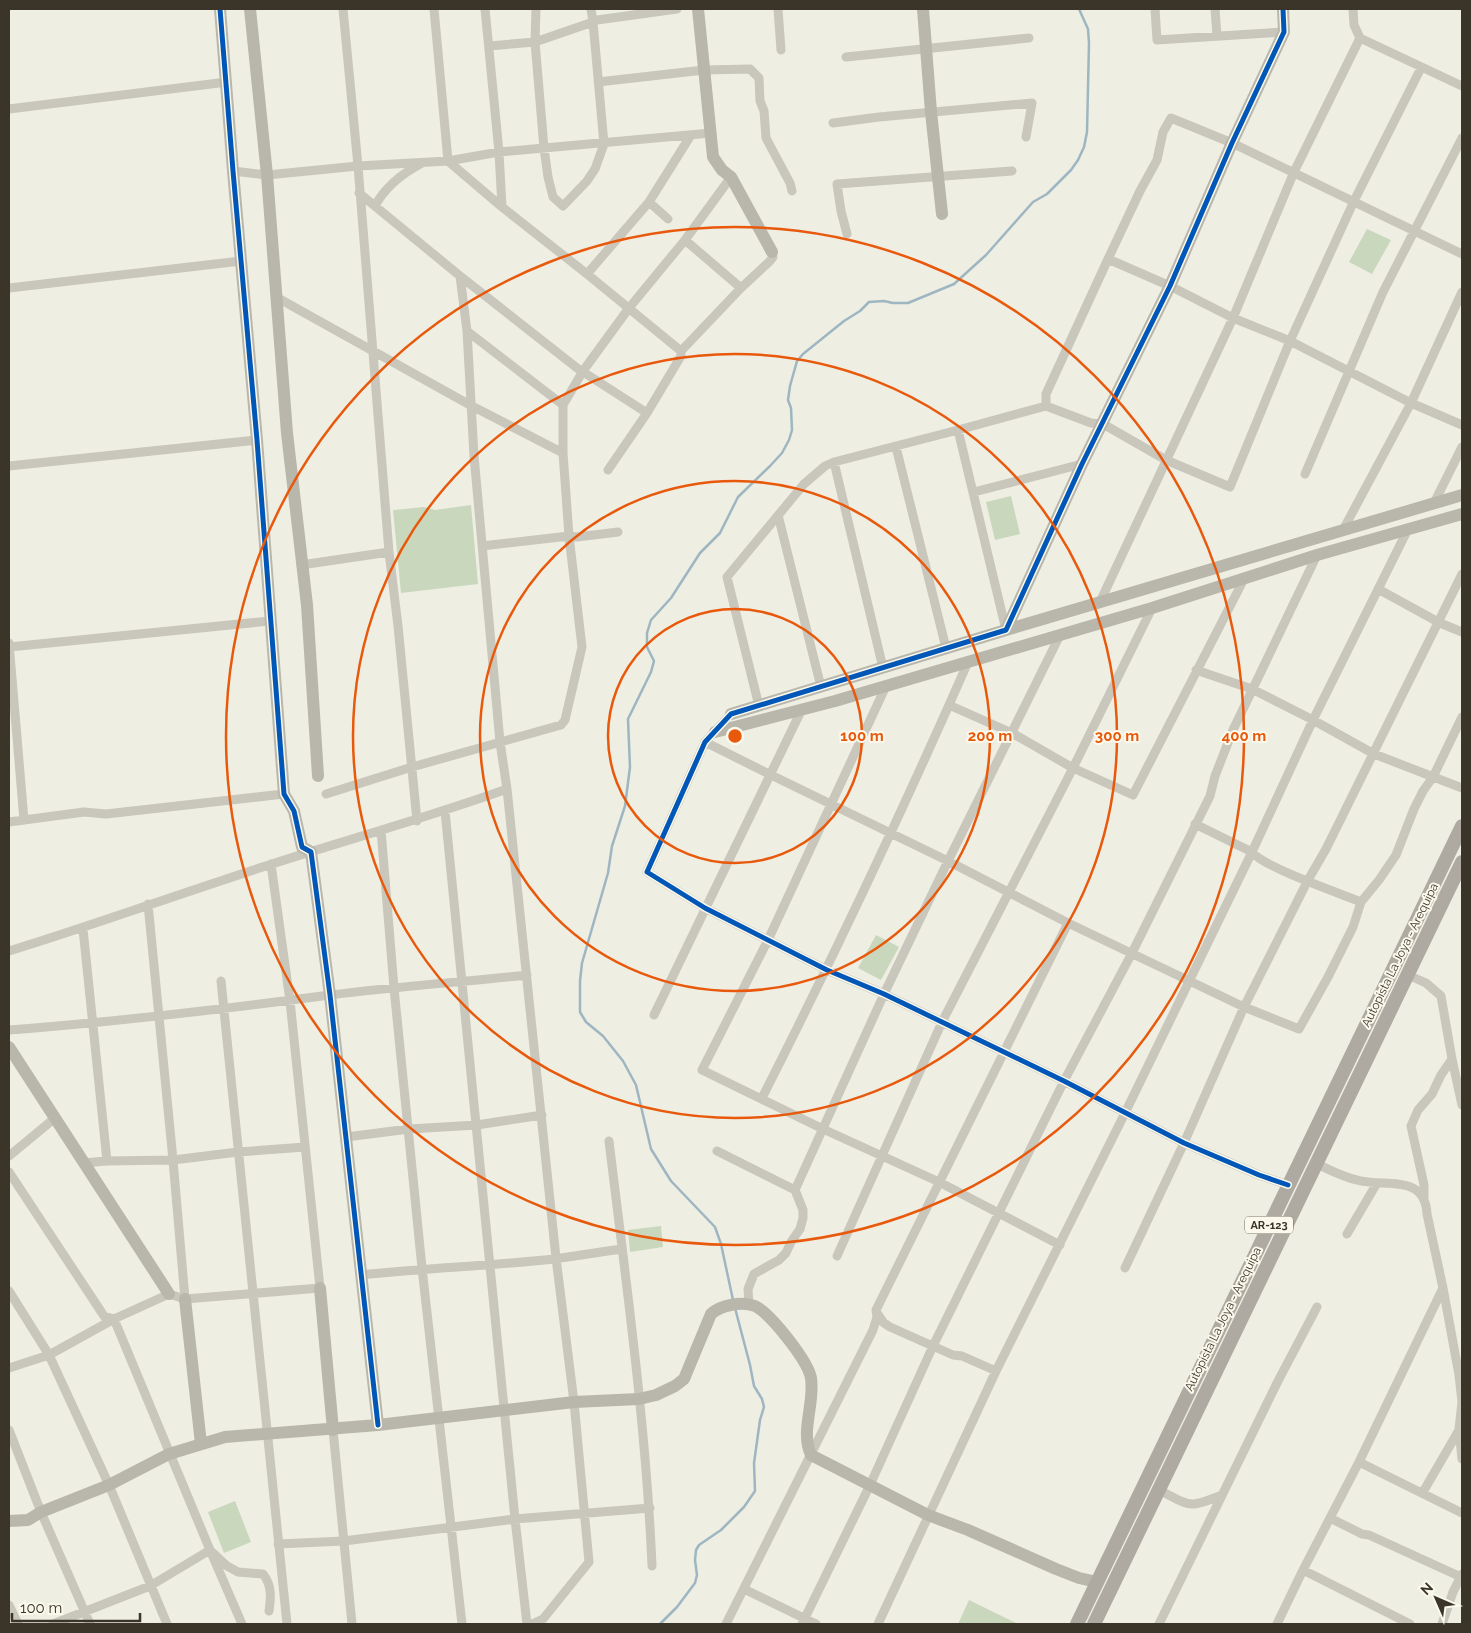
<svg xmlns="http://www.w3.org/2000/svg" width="1471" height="1633" font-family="Raleway,sans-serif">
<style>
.green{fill:#c9d7bc}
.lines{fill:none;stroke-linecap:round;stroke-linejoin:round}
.stream{stroke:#9eb6c1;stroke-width:2.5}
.street{stroke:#c9c6bc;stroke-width:9}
.secondary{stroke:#b9b6ac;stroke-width:12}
.primary{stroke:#aeaaa1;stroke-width:14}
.cycleway-casing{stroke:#fbf9eb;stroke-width:8}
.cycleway{stroke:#0057b8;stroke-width:5}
.ring{fill:none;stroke:#e8590c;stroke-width:2.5}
.labels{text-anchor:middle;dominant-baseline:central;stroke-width:4;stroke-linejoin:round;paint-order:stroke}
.shield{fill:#fbf9eb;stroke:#746f63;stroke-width:1}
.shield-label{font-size:11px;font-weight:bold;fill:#3a3429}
.street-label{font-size:12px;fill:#3a3429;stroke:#fbf9eb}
.centre{fill:#e8590c;stroke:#fbf9eb;stroke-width:2.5}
.ring-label{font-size:15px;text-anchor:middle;font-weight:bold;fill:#e8590c;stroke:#fbf9eb;stroke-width:4;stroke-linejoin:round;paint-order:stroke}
</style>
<rect width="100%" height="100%" fill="#efeee3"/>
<path class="green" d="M1367,229L1391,240L1372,274L1349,262Z
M1011,496L1020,534L995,540L986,502Z
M471,505L478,584L401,593L393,510L424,507L435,510Z
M876,935L899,947L881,980L858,968Z
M661,1226L663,1247L630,1252L628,1230Z
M235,1501L251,1542L224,1553L208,1512Z
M969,1600L1018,1624H958Z"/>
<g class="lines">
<path class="stream" d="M733,1300L721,1244L715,1227L671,1181L651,1149L636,1085L623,1061L603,1036L586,1022L580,1012V981L582,963L608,873L612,846L625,806L630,767L628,719L651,672L654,661L647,647V633L651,620L671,598L700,553L720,533L738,497L770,466L782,453L789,440L792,430L791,408L788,400L790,386L797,361L803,354L844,321L860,311L869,302L884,301L893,303H908L954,284L986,255L1033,202L1047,194L1071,170L1078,160L1084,147L1087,132L1089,43L1088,29L1079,9
M660,1624L677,1607L695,1583L697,1575L695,1560L696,1550L699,1545L721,1530L744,1507L755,1491L754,1463L760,1420L764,1407L762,1399L754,1386L750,1365L735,1308"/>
<path class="street" d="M343,9L358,166L389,552L398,626L417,821
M434,9L448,161L502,207L587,274L681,351
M485,9L499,152L502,207
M591,9L593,22L604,144L595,169L587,181L563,206L553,197L548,177L544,148L535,42L593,22L597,20L677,9
M778,9L781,50
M1155,9L1157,40L1284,32
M1215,9L1217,36
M1353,9L1354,25L1360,38L1462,86
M489,46L535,42L536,9
M846,57L1029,38
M598,82L704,70L750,69L759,78L760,101L764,111L766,138L790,183L792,191
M9,109L227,82
M833,123L879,117L1032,103L1026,137
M233,171L267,175L358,166L448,161L499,152L711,133
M359,193L460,276L577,368L647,413
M649,202L668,219
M375,206C385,187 403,173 422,163
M847,234L841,211L837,184L1012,171
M685,240L741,288
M1108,259L1170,286L1233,318L1290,341L1411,403L1462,425
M587,274L649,202L691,135
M460,276L467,331L474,456L500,742L507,789L556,1258L574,1402L589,1562L543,1619L532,1624
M9,288L241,261
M276,297L470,405L563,453
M467,331L563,405
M1046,406V394L1108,259L1140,191L1157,160L1163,132L1171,118L1232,143L1462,254
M958,430L1006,630
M896,447L946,648
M834,462L883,668
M9,466L257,440
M608,470L647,413L681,356V351L741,288L770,261L773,257L772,252
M1305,474L1383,292L1462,138
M974,492L1082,464
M1434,503L1462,447
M778,515L821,687
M1343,530L1411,403L1462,292
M482,546L569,536L577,537L618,532
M301,565L389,552
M1378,589L1440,623L1462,632
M1100,602L1233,318L1294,172L1360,38
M9,643L24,820
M9,647L270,621
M1196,670L1252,689L1313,720L1374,754L1462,788
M886,686L768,940L702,1070L823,1129L939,1182L1060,1245
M949,705L1012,733L1073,768L1133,795L1244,579
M759,706L727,577L804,484L825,466L834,462L958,430L1046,406L1091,423L1103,424L1166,460L1230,487L1290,341L1354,201L1421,68
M731,714L705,742L647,872L705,908L827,970L884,994L1064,1081L1184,1143L1259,1175L1288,1185
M705,742L771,775L948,861L1068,923L1244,1007L1299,1029L1328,977L1353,927L1361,902L1379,880L1396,855L1414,809L1423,791L1433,777L1462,717
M326,794L412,767L561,725L565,720L582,647L569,536L563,453V405L583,371L629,308L685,240L731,177
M445,811L515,1519L527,1624
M9,822L84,812L106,814L284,794
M1195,824L1252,852C1263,867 1339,893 1361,902
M381,830L394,988L422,1268L462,1624
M148,904L173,1160L185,1299
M83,929L107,1161
M9,951C97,924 184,892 272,864C350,839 429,817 507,789
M1408,975L1426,983L1441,996L1452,1059L1441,1075L1432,1094L1418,1110L1411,1126L1424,1185V1197
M221,981L287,1624
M654,1015L802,709
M9,1030C116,1022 223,1009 330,995C395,987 461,982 527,975
M1452,1059L1462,1105
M762,1098C835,954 903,810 968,662
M346,1137L409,1129L477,1125L542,1115
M609,1141C626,1282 646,1424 652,1566
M717,1151L795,1190
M9,1156L55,1118
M83,1163L107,1161L173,1160L238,1152L305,1147
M9,1172L104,1316L114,1319L210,1550L242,1624
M1347,1234L1377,1183
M837,1256L942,1022L1073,768L1152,608
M1125,1268L1184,1143L1244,1007L1308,880L1326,849L1462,574
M361,1275C425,1268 490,1266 554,1259C577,1256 600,1252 622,1249
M1443,1288L1459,1375L1462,1402L1459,1429L1462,1459
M9,1291L49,1355L109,1485L167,1624
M749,1305L748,1289L754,1274L779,1260L786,1253L791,1242L800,1229L803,1218V1210L795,1190L884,994L948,861L1060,635
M877,1313L884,1323L890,1327L953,1355L962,1356L996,1371
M9,1368L49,1355L114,1319L169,1294L185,1299L320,1288L290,1001L271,864
M9,1430L41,1512L90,1624
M333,1430L352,1624
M1359,1462L1462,1513
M1159,1490C1191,1506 1188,1509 1222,1495
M1423,1492L1459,1430
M1330,1518L1362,1534L1369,1535L1461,1577
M278,1544L344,1541L515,1519L650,1508
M212,1552L227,1566L238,1572L263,1574C272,1585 271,1598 269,1611
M1303,1570L1410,1624
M744,1589L816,1624
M9,1605L18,1624
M53,1624L150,1586L210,1550
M726,1624L873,1330L877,1317L876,1310L1068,923
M802,1624L870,1485L933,1346L1064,1081L1132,953L1210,796L1215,776L1233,730L1317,555
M878,1624L996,1371L1125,1113L1252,852L1313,720L1408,529
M1159,1624L1278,1381L1317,1307
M1277,1624L1303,1570L1359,1462L1443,1288L1427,1214C1425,1173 1385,1188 1357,1180C1343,1177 1330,1170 1317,1164
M1442,1624L1453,1592L1462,1574"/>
<path class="secondary" d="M220,9L233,171L257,440L284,794L294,811L302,847L311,852L330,995L378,1425
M250,9L267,175L287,433L307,605L318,776
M698,9L713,157L722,170L731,177L772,252
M923,9L931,112L942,214
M1006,630L1462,495
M731,714L1006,630L1082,464L1170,286L1232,143L1284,32L1283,9
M715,732L835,701L1060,635L1152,608L1317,555L1462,514
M9,1047L169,1294
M320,1288L333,1430
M185,1299L201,1444
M9,1521L28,1520L41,1512L109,1485L169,1454L225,1437L378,1425L574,1402L639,1399L656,1395L675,1386L684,1379L711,1314C721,1305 742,1301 755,1306C771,1314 808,1361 811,1378C815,1404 800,1431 811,1455L928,1515L968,1530L1056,1569L1079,1578L1097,1582"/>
<path class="primary" d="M1077,1624L1462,826
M1094,1624L1462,862"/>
<defs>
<path id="cycleway" d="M220,9L233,171L257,440L284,794L294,811L302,847L311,852L330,995L378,1425
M1283,9L1284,32L1232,143L1170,286L1082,464L1006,630L731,714L705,742L647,872L705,908L827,970L884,994L1064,1081L1184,1143L1259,1175L1288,1185"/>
</defs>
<use href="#cycleway" class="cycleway-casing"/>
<use href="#cycleway" class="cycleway"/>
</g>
<g class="ring">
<circle cx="735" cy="736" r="127"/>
<circle cx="735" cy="736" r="255"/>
<circle cx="735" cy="736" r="382"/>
<circle cx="735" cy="736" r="509"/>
</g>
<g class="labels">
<rect class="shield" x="1245" y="1216.5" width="48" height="17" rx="4"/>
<g class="shield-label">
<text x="1269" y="1225">AR-123</text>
</g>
<g class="street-label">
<text transform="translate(1400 955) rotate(-64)">Autopista La Joya - Arequipa</text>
<text transform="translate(1223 1319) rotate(-64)">Autopista La Joya - Arequipa</text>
</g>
</g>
<circle cx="735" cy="736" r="8" class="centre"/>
<g class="ring-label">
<text x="862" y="741">100 m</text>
<text x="990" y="741">200 m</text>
<text x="1117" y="741">300 m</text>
<text x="1244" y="741">400 m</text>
</g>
<rect width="1471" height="1633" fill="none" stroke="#3a3429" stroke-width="20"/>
<g transform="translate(1436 1598) rotate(315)" stroke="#fbf9eb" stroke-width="4" paint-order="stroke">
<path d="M0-4L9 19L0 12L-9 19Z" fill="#3a3429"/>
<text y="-8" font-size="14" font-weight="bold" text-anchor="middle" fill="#3a3429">N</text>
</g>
<path d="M12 1613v8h128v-8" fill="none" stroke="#3a3429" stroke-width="2.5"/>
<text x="20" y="1613" font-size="15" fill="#3a3429" stroke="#fbf9eb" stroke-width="4" paint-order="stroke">100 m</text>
</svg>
